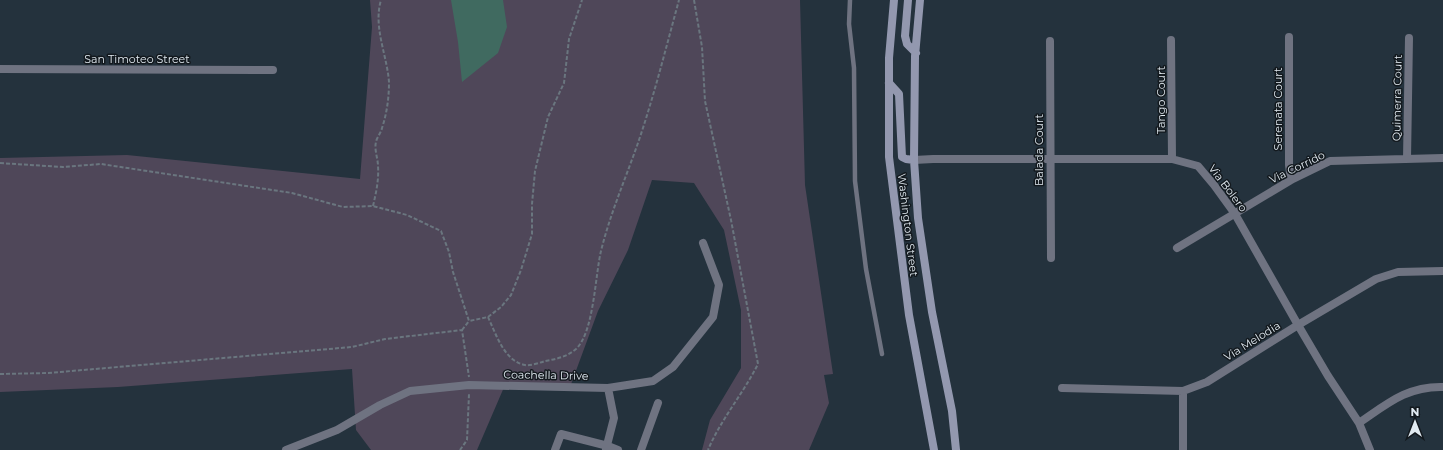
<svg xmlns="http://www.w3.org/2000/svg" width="1443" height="450" font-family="Montserrat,sans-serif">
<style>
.green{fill:#4f4759}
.water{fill:#406a60}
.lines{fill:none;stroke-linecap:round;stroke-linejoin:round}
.path{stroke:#6a767f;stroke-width:2;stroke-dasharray:4 2;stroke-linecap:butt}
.lane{stroke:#6f7381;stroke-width:4.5}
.street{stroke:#6f7381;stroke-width:8}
.secondary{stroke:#9398af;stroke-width:8}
.labels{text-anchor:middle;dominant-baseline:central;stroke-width:3;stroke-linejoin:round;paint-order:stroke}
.street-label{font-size:11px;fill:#e1eaf1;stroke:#13191e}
</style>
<rect width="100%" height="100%" fill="#24323d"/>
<path class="green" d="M370,0H800L805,185L833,374L824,375L829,403L809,450H702L710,420L741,368V310L724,230L694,183L652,180L628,250L598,311L570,387L505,385L477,450H371L356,430L352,369L118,387L0,392V158L127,155L360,179L372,27Z"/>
<path class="water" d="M451,0H503L507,27L498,53L462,82L458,42Z"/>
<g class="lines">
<path class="path" d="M694,0L702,47L705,101L731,220L758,364C743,394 721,419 708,450
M0,163L63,167L101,164L292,193L343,207L373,206L407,215L441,231L449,252L453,272L469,321L488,317C496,334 504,361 525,365C530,366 539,363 545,361C556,359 567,357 576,349C594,332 595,276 601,251C611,210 629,171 642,131C656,88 667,44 679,0
M373,206C376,193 379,180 378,166C378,159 374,149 376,142C377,137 381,133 382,128C387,113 389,97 389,82C387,55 373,27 381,0
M488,317L501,307L511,295L521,270L532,234V204L535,171L548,117L564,83L569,39L582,0
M462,330L469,321
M0,374L48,373L352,347L385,339L462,330L469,377
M460,450L467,440L469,394"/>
<path class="lane" d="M850,0L849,24L854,68L855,181L866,269L882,354"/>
<path class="street" d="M1289,37V165L1291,180
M1171,40L1172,159
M1050,41L1051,258
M0,69L273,70
M1407,159L1409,38
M914,160L933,159H1172L1198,166L1214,185L1235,214L1298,325L1328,376L1359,423L1370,450
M1177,248L1291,180L1330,161L1443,158
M1062,388L1183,391L1207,382L1298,325L1376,279L1398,272L1443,271
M1183,391V450
M1359,423C1387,404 1407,386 1443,387
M606,449L614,418L608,388
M286,450L337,430L380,405L410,391L469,385L608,388L653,381L673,367L713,317L719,285L703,243
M555,450L561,434L608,446L618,450
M641,450L658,403"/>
<path class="secondary" d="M894,0L889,58V157L909,315L934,450
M908,0L905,36L907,44L916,53
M920,0L915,56L914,160L918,218L932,312L952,411L956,450
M889,83L899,94L902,157L906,159L914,160"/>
</g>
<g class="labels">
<g class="street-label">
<text x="137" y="59">San Timoteo Street</text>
<text transform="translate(1397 98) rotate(-89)">Quimerra Court</text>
<text transform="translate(1161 100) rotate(-90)">Tango Court</text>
<text transform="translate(1278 109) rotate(-90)">Serenata Court</text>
<text transform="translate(1039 150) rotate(-90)">Balada Court</text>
<text transform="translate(1297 167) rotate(-26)">Via Corrido</text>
<text transform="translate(1228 188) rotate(53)">Via Bolero</text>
<text transform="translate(908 225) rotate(83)">Washington Street</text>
<text transform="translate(1252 341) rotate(-32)">Via Melodia</text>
<text transform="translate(546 375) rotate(1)">Coachella Drive</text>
</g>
</g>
<g transform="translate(1415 422)" stroke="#13191e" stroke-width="3" paint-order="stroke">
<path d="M0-3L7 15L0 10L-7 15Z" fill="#e1eaf1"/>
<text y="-6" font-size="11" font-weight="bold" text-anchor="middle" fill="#e1eaf1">N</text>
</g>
</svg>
